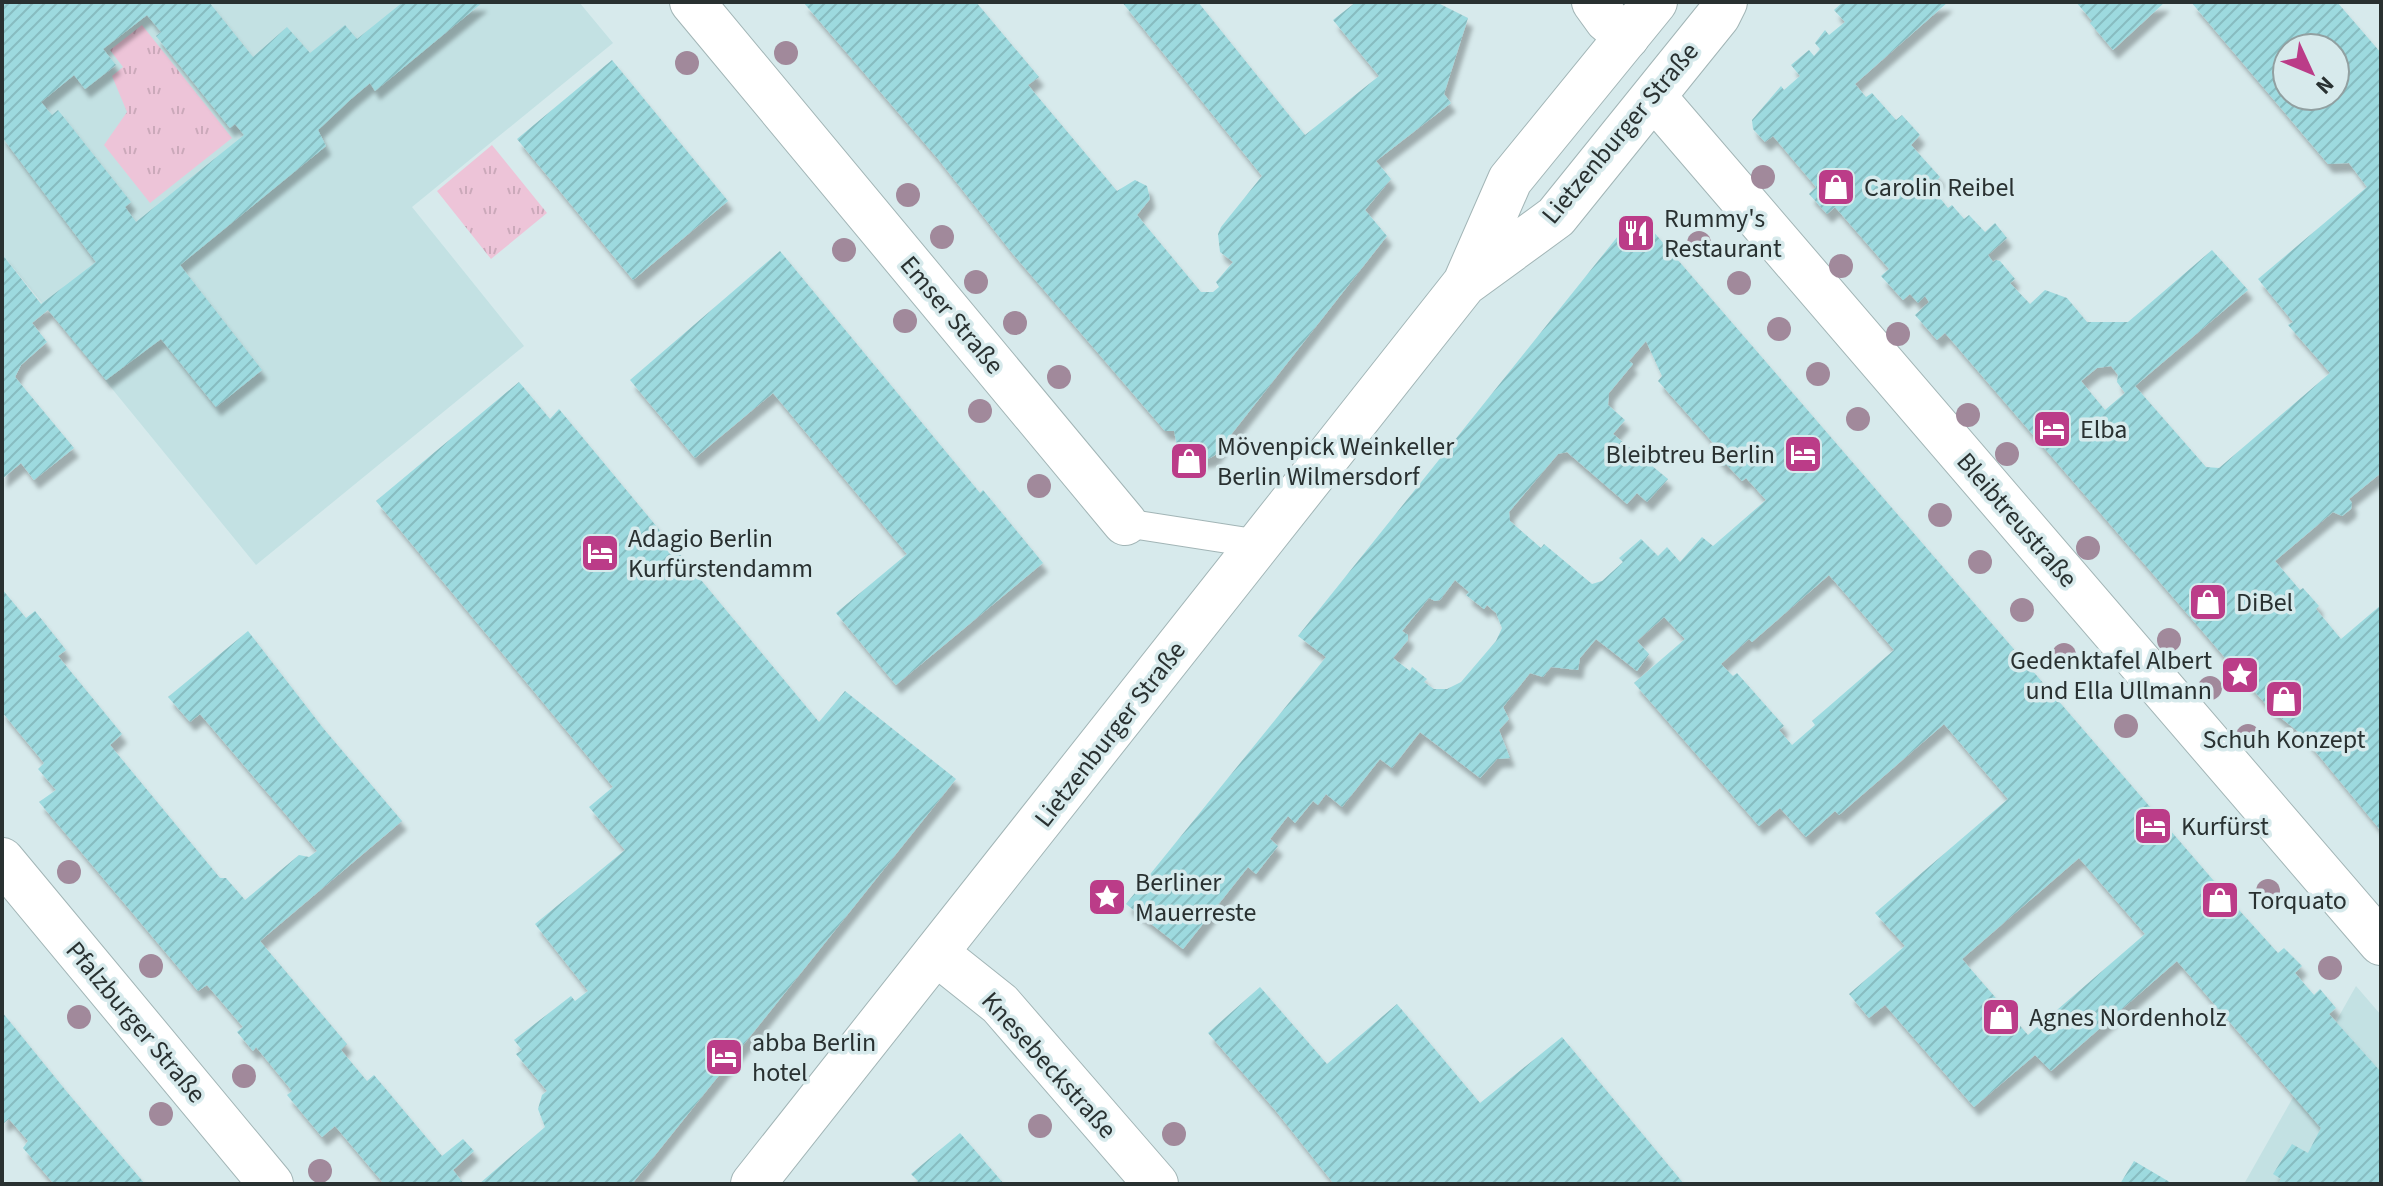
<svg xmlns="http://www.w3.org/2000/svg" width="2383" height="1186" font-family="'Source Sans 3',sans-serif">
<style>
.built{fill:#c3e1e3}
.grass{fill:url(#grass-tufts)}
.building{fill:url(#building-hatch);fill-rule:evenodd;filter:url(#shadow)}
.lines{fill:none;stroke-linecap:round;stroke-linejoin:round}
.lane-casing{stroke:#a2b5b6;stroke-width:30}
.street-casing{stroke:#a2b5b6;stroke-width:46}
.secondary-casing{stroke:#a2b5b6;stroke-width:46}
.lane{stroke:#fff;stroke-width:28}
.street{stroke:#fff;stroke-width:44}
.secondary{stroke:#fff;stroke-width:44}
.tree{fill:#a1899b}
.labels{text-anchor:middle;dominant-baseline:central;stroke-width:7;stroke-linejoin:round;paint-order:stroke}
.street-label{font-size:26px;fill:#293131;stroke:#d7eaec}
.poi-label{font-size:26px;fill:#293131;stroke:#d7eaec;text-anchor:start}
</style>
<defs>
<pattern id="grass-tufts" width="24" height="20" patternUnits="userSpaceOnUse" patternTransform="scale(2)"><rect width="24" height="20" fill="#edc4d8"/><path d="M3 7l-1-3M5 7V3M7 7l1-3M15 17l-1-3M17 17v-4M19 17l1-3" fill="none" stroke="#cba9ba"/></pattern>
<pattern id="building-hatch" width="6" height="6" patternUnits="userSpaceOnUse" patternTransform="scale(2)"><rect width="6" height="6" fill="#9ddadf"/><path d="M-1 1l2-2M0 6l6-6M5 7l2-2" fill="none" stroke="#87bcc0"/></pattern>
<filter id="shadow"><feDropShadow dx="5" dy="9" stdDeviation="2" flood-color="#0004"/></filter>
</defs>
<rect width="100%" height="100%" fill="#d7eaec"/>
<path class="built" d="M2,2H579L613,43L412,207L524,346L256,565L2,254Z
M2356,986L2381,1015V1184H2244Z"/>
<path class="grass" d="M142,25L232,138L150,203L104,145L127,112L112,76L123,67L110,50Z
M492,145L547,213L491,259L437,191Z"/>
<path class="building" d="M2,2H209L253,57L287,27L310,53L345,25L357,39L403,2H483L375,91L370,83L351,99L318,130L326,146L180,265L262,370L216,407L161,339L106,380L48,310L32,323L47,342L21,365L15,377L74,448L34,480L21,463L2,479V254L41,304L96,262L2,137ZM147,15L161,32L156,36L230,128L235,124L244,135L136,222L125,207L131,202L58,110L52,115L41,102L74,75L85,89L116,65L103,49Z
M803,2H976L1039,77L1028,85L1117,191L1135,180L1147,186L1150,199L1137,215L1201,292H1213L1219,287L1216,282L1233,262L1220,252L1218,234L1221,227L1262,176L1122,2H1198L1305,135L1379,76L1333,20L1356,2H1436L1468,18L1444,94L1451,103L1376,161L1391,179L1365,210L1387,236L1215,455L1210,458L1196,460L1177,446L1174,431H1165L1012,253L938,159Z
M1843,2H1948L1855,84L1866,97L1872,93L1896,120L1902,115L1920,135L1911,145L1940,177L1931,187L1948,208L1952,205L1964,219L1969,215L1985,232L1995,223L2007,238L1988,255L1993,262L1996,260L2000,261L2015,279L2010,283L2030,304L2045,290L2067,298L2087,322H2128L2212,250L2248,290L2135,386L2206,467L2219,468L2330,373L2288,325L2293,322L2258,279L2367,187L2349,163L2328,164L2191,2H2337L2381,53V473L2349,499L2352,503L2351,509L2342,516L2333,512L2275,561L2300,590L2303,588L2319,606L2316,609L2341,639L2381,605V831L2301,734L2270,709L2240,675L1945,333L1937,340L1915,315L1929,302L1925,296L1918,303L1910,294L1903,300L1881,276L1889,269L1835,207L1827,214L1809,194L1816,187L1773,136L1765,142L1753,129L1752,120L1781,86L1784,90L1800,76L1791,65L1809,50L1814,56L1820,49L1815,43L1825,30L1829,35L1845,22L1834,10ZM2287,48H2335V96H2287ZM2111,366L2118,375L2117,382L2125,393L2105,410L2081,381L2097,368Z
M2076,2H2165L2113,50L2090,23L2092,21Z
M612,60L728,201L633,280L517,139Z
M1626,226L1652,230L2239,910L2278,953L2284,948L2302,966L2295,973L2314,995L2320,989L2336,1008L2329,1014L2381,1072V1178L2377,1184H2278L2281,1179L2273,1174L2292,1144L2308,1153L2321,1128L2177,961L2051,1071L2035,1055L1974,1107L1885,1005L1869,1018L1849,994L1905,946L1875,913L2008,799L1944,724L1839,815L1835,811L1806,837L1780,808L1759,826L1634,683L1685,639L1664,617L1637,641L1649,654L1637,671L1596,639L1580,658L1578,670L1551,667L1543,677L1530,673L1503,707L1509,719L1499,730L1510,758L1497,759L1480,778L1420,732L1392,768L1380,759L1342,807L1326,794L1318,805L1313,801L1295,823L1288,816L1270,839L1278,846L1256,874L1248,867L1183,949L1126,904L1326,657L1298,636ZM1646,341L1662,376L1658,381L1714,444L1709,448L1724,466L1726,464L1742,481L1746,478L1766,500L1713,546L1702,537L1680,562L1667,547L1658,556L1641,539L1619,558L1623,562L1602,581L1592,584L1544,544L1541,548L1510,521L1509,512L1558,454L1567,452L1627,504L1637,493L1647,502L1668,479L1613,434L1625,420L1608,405L1609,393L1633,364L1629,361ZM1829,575L1894,650L1812,721L1815,725L1792,745L1779,730L1784,726L1737,673L1733,676L1721,664L1749,639L1752,642ZM1455,580L1469,592L1466,595L1484,609L1487,605L1496,613L1502,628L1496,641L1461,682L1447,689H1434L1424,682L1427,679L1412,667L1410,671L1393,658L1408,640V635L1402,631L1429,598L1435,601L1440,600ZM2079,858L2145,934L2028,1035L1962,959Z
M780,251L980,493L983,490L1043,563L896,685L836,613L907,554L773,393L695,458L630,380Z
M519,382L550,419L559,409L819,722L845,691L956,779L632,1184H479L545,1127L538,1109L542,1095L547,1091L516,1054L522,1050L514,1040L571,996L575,1001L588,991L535,924L625,850L589,807L613,787L376,501Z
M2,589L26,618L35,611L66,650L58,656L122,734L110,745L220,878H226L245,900L299,855L309,857L317,851L200,714L190,722L168,697L248,631L323,728L402,821L260,941L347,1044L341,1050L367,1081L374,1075L442,1156L463,1139L474,1151L453,1170L464,1184H384L335,1126L322,1137L287,1095L292,1091L256,1047L253,1051L237,1032L243,1027L207,985L198,991L39,802L56,790L38,769L44,763L2,712Z
M1260,987L1327,1064L1397,1004L1480,1103L1562,1037L1684,1184H1334L1275,1110L1208,1033Z
M2,1012L67,1092L145,1184H54L23,1148L28,1141L9,1119L4,1123L2,1121Z
M960,1133L1004,1184H915L918,1181L911,1174Z
M2134,1161L2173,1184H2120Z"/>
<g class="lines">
<defs>
<path id="lane" d="M1125,523L1260,544"/>
<path id="street" d="M692,2L1125,523
M1594,2L1607,20L1627,37
M1654,97L2381,943
M2,860L271,1184
M936,953L1000,1004L1156,1184"/>
<path id="secondary" d="M1467,282L1556,217L1718,16L1725,2
M753,1184L1465,283L1510,180L1655,2"/>
</defs>
<use href="#lane" class="lane-casing"/>
<use href="#street" class="street-casing"/>
<use href="#secondary" class="secondary-casing"/>
<use href="#lane" class="lane"/>
<use href="#street" class="street"/>
<use href="#secondary" class="secondary"/>
</g>
<g class="tree">
<circle cx="786" cy="53" r="12"/>
<circle cx="687" cy="63" r="12"/>
<circle cx="1763" cy="177" r="12"/>
<circle cx="908" cy="195" r="12"/>
<circle cx="942" cy="237" r="12"/>
<circle cx="1699" cy="243" r="12"/>
<circle cx="844" cy="250" r="12"/>
<circle cx="1841" cy="266" r="12"/>
<circle cx="976" cy="282" r="12"/>
<circle cx="1739" cy="283" r="12"/>
<circle cx="905" cy="321" r="12"/>
<circle cx="1015" cy="323" r="12"/>
<circle cx="1779" cy="329" r="12"/>
<circle cx="1898" cy="334" r="12"/>
<circle cx="1818" cy="374" r="12"/>
<circle cx="1059" cy="377" r="12"/>
<circle cx="980" cy="411" r="12"/>
<circle cx="1968" cy="415" r="12"/>
<circle cx="1858" cy="419" r="12"/>
<circle cx="2007" cy="454" r="12"/>
<circle cx="1039" cy="486" r="12"/>
<circle cx="1940" cy="515" r="12"/>
<circle cx="2088" cy="548" r="12"/>
<circle cx="1980" cy="562" r="12"/>
<circle cx="2022" cy="610" r="12"/>
<circle cx="2169" cy="640" r="12"/>
<circle cx="2064" cy="655" r="12"/>
<circle cx="2210" cy="688" r="12"/>
<circle cx="2126" cy="726" r="12"/>
<circle cx="2248" cy="736" r="12"/>
<circle cx="69" cy="872" r="12"/>
<circle cx="2268" cy="891" r="12"/>
<circle cx="151" cy="966" r="12"/>
<circle cx="2330" cy="968" r="12"/>
<circle cx="79" cy="1017" r="12"/>
<circle cx="244" cy="1076" r="12"/>
<circle cx="161" cy="1114" r="12"/>
<circle cx="1040" cy="1126" r="12"/>
<circle cx="1174" cy="1134" r="12"/>
<circle cx="320" cy="1171" r="12"/>
</g>
<defs>
<symbol id="shop-square" viewBox="-11 -11 22 22"><rect x="-9" y="-9" width="18" height="18" rx="4" fill="#bb3c88" stroke="#d7eaec"/><path d="M-5-2.5h2.3a2.7 3.5 0 0 1 5.4 0H5L5.5 6h-11ZM-1.5-2.5h3a1.5 2.3 0 0 0-3 0Z" fill="#fff"/></symbol>
<symbol id="restaurant-square" viewBox="-11 -11 22 22"><rect x="-9" y="-9" width="18" height="18" rx="4" fill="#bb3c88" stroke="#d7eaec"/><path d="M-5-6h1v4h1v-4h1v4h1v-4h1v5L-1.5 .5V6h-2V.5L-5-1ZM5-6V6H3V1.5H1.5Q1.5-4 5-6Z" fill="#fff"/></symbol>
<symbol id="hotel-square" viewBox="-11 -11 22 22"><rect x="-9" y="-9" width="18" height="18" rx="4" fill="#bb3c88" stroke="#d7eaec"/><path d="M-6-4.5h1.5V1H6V5H4.5V3h-9V5H-6ZM-4 0a1.8 1.8 0 1 1 3.6 0ZM.5 0V-2.5h3Q6-2.5 6 0Z" fill="#fff"/></symbol>
<symbol id="sight-square" viewBox="-11 -11 22 22"><rect x="-9" y="-9" width="18" height="18" rx="4" fill="#bb3c88" stroke="#d7eaec"/><path d="M0-6L1.8-2.2L6-1.7L2.9 1.2L3.7 5.4L0 3.3L-3.7 5.4L-2.9 1.2L-6-1.7L-1.8-2.2Z" fill="#fff"/></symbol>
</defs>
<g fill-rule="evenodd">
<use href="#shop-square" x="1814" y="165" width="44" height="44"/>
<use href="#restaurant-square" x="1614" y="211" width="44" height="44"/>
<use href="#hotel-square" x="2030" y="407" width="44" height="44"/>
<use href="#hotel-square" x="1781" y="432" width="44" height="44"/>
<use href="#shop-square" x="1167" y="439" width="44" height="44"/>
<use href="#hotel-square" x="578" y="531" width="44" height="44"/>
<use href="#shop-square" x="2186" y="580" width="44" height="44"/>
<use href="#sight-square" x="2218" y="653" width="44" height="44"/>
<use href="#shop-square" x="2262" y="677" width="44" height="44"/>
<use href="#hotel-square" x="2131" y="804" width="44" height="44"/>
<use href="#sight-square" x="1085" y="875" width="44" height="44"/>
<use href="#shop-square" x="2198" y="878" width="44" height="44"/>
<use href="#shop-square" x="1979" y="995" width="44" height="44"/>
<use href="#hotel-square" x="702" y="1035" width="44" height="44"/>
</g>
<g class="labels">
<g class="street-label">
<text transform="translate(1620 133) rotate(-50)">Lietzenburger Straße</text>
<text transform="translate(952 315) rotate(50)">Emser Straße</text>
<text transform="translate(2017 520) rotate(49)">Bleibtreustraße</text>
<text transform="translate(1110 734) rotate(-52)">Lietzenburger Straße</text>
<text transform="translate(136 1022) rotate(50)">Pfalzburger Straße</text>
<text transform="translate(1049 1065) rotate(48)">Knesebeckstraße</text>
</g>
<g class="poi-label">
<text x="1864" y="187">Carolin Reibel</text>
<text x="1664" y="218">Rummy's<tspan x="1664" dy="30">Restaurant</tspan></text>
<text x="2080" y="429">Elba</text>
<text x="1217" y="446">Mövenpick Weinkeller<tspan x="1217" dy="30">Berlin Wilmersdorf</tspan></text>
<text x="1775" y="454" text-anchor="end">Bleibtreu Berlin</text>
<text x="628" y="538">Adagio Berlin<tspan x="628" dy="30">Kurfürstendamm</tspan></text>
<text x="2236" y="602">DiBel</text>
<text x="2212" y="660" text-anchor="end">Gedenktafel Albert<tspan x="2212" dy="30">und Ella Ullmann</tspan></text>
<text x="2284" y="739" text-anchor="middle">Schuh Konzept</text>
<text x="2181" y="826">Kurfürst</text>
<text x="1135" y="882">Berliner<tspan x="1135" dy="30">Mauerreste</tspan></text>
<text x="2248" y="900">Torquato</text>
<text x="2029" y="1017">Agnes Nordenholz</text>
<text x="752" y="1042">abba Berlin<tspan x="752" dy="30">hotel</tspan></text>
</g>
</g>
<rect width="2383" height="1186" fill="none" stroke="#293131" stroke-width="8"/>
<g transform="translate(2311 72) rotate(134)"><circle r="38" fill="#d7eaec" stroke="#91a0a1" stroke-width="2"/>
<path d="M0-6L14 30L0 20L-14 30Z" fill="#bb3c88"/>
<text y="-12" font-size="22" font-weight="bold" text-anchor="middle" fill="#293131">N</text>
</g>
</svg>
